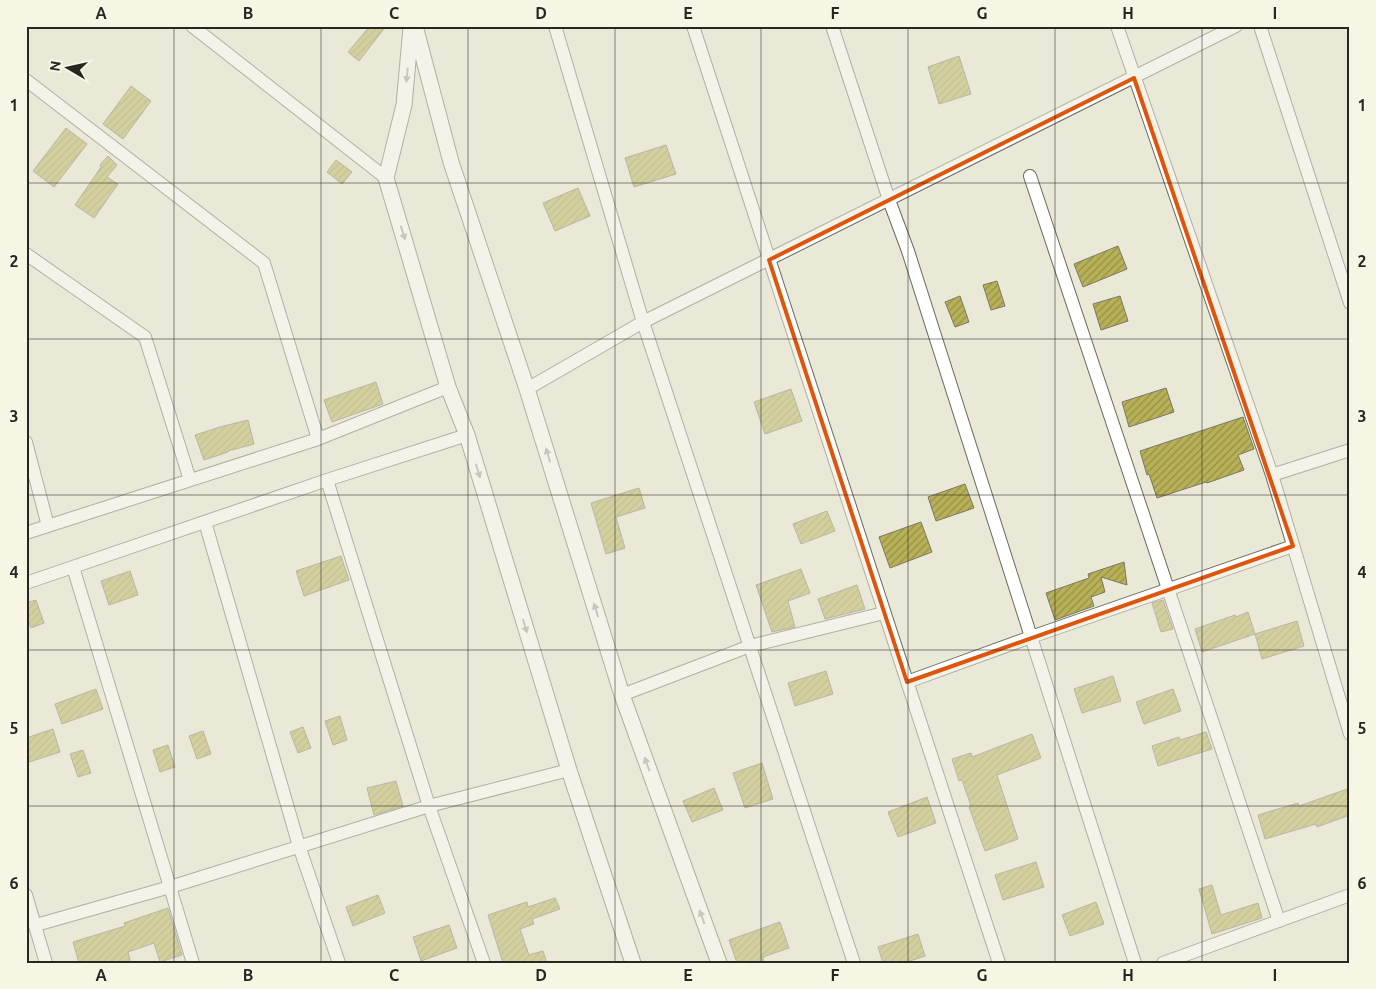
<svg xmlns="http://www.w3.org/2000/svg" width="1376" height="989" font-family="Ubuntu,sans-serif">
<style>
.building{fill:url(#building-hatch);stroke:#79796a}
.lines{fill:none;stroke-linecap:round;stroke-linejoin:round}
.minor-casing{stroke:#6b6a5c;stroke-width:14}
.tertiary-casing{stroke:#6b6a5c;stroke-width:17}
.minor{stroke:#fff;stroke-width:12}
.tertiary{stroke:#fff;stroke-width:15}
.oneway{fill:#9e9e9b}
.marked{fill:none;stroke:#de560d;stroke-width:4;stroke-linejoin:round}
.grid{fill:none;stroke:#272721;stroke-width:1;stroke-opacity:0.55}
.neatline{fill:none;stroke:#272721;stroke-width:2}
.grid-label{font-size:16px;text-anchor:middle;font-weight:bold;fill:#272721}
</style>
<defs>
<pattern id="building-hatch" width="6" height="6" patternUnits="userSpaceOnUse" patternTransform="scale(1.25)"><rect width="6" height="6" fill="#b8b157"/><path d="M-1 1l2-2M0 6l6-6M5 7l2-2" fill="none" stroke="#969048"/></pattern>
</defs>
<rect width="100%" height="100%" fill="#eae9d8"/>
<path class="building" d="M370,26H386L359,61L348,52Z
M959,56L971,94L939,104L928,67Z
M131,86L151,101L123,139L103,124Z
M66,128L87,144L54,187L33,171Z
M666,145L676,174L634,187L625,158Z
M108,156L117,165L107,177L118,184L94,218L75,205L101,167L100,165Z
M336,160L352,172L342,184L327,172Z
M578,188L590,216L555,231L543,203Z
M1118,246L1127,269L1083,287L1074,264Z
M997,281L1005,306L991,310L983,285Z
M960,296L969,322L955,327L945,302Z
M1120,296L1128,321L1101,330L1093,304Z
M376,382L383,404L332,422L324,400Z
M1166,388L1174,412L1129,427L1122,402Z
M791,389L802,421L765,434L754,402Z
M1243,417L1254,449L1238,455L1244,470L1207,483L1206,482L1157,498L1149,474L1147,475L1140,451Z
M248,420L254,444L228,451V452L204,460L195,435L220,427Z
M965,484L974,508L936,521L928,497Z
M639,488L645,508L616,517L625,548L606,554L591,503Z
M827,511L835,531L801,544L793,524Z
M921,522L932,552L890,568L879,537Z
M341,556L349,580L304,596L296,571Z
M1124,562L1127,585L1101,577L1105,592L1091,597L1094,606L1055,620L1046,593L1089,578L1088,574Z
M801,569L810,593L788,601L795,627L772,632L756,585Z
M130,571L138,595L109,605L101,581Z
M857,585L865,609L825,619L818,599Z
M36,600L44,623L31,628L26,615V603Z
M1163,600L1173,629L1161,632L1152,603Z
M1248,612L1255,634L1297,621L1304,646L1262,659L1255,634L1202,652L1195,629L1235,615L1236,617Z
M826,671L833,694L795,706L788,683Z
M1113,676L1121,701L1082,713L1074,689Z
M96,689L103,709L62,724L55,704Z
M1173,689L1181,711L1144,724L1136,702Z
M340,716L347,740L333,745L325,721Z
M303,727L311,748L298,753L290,732Z
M53,729L60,752L26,763V738Z
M203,731L211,754L197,759L189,736Z
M1206,732L1212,749L1158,766L1152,746L1179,737L1180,740Z
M1032,734L1041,758L997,775L1018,839L985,851L969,807L971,806L962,780L959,781L952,759L971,753L972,757Z
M168,745L175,767L160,772L153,750Z
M83,750L91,773L78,777L70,754Z
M762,763L773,799L745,808L733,773Z
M396,781L403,806L374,815L367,788Z
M714,788L723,810L692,822L683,801Z
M1350,788V815L1317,827L1316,824L1265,839L1258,815L1298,803L1299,806Z
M927,797L936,823L898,837L888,812Z
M1036,862L1044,887L1003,900L995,875Z
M1212,885L1221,915L1258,903L1262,918L1212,934L1199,889Z
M378,895L385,913L353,926L346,907Z
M555,898L560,909L532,919L534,924L520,929L529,955L543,951L547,963H503L488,915L527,902L528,907Z
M1096,902L1104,924L1070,936L1062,915Z
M168,908L182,955L160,962L154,943L128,952L131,963H79L73,942L125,926L124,923Z
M780,922L789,948L763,957L764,963H737L729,940Z
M449,925L457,948L421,961L413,937Z
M918,934L925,956L904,963H883L878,947Z"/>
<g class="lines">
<defs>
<path id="minor" d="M192,26L386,178
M555,26L643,322L854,963
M693,26L999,963
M832,26L889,200L908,251L1135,963
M1117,26L1272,475L1350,734
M1260,26L1350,303
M26,80L264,263L318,439
M1030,176L1279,921
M26,254L145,337L190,480
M527,389L643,322L1236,26
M26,442L48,526
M1272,475L1350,450
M327,480L429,806L484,963
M205,522L299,846L339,963
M26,533L318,439L448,387
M73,567L193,963
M26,583L327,480L467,435
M907,682L1031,637L1293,546
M622,695L750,646L884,613
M26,895L46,963
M36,925L170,887L429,806L569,770
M1163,963L1350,895"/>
<path id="tertiary" d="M415,26L451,162L527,389L622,695L719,963
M411,28L404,105L386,178L448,387L467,435L569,770L633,963"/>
</defs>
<use href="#minor" class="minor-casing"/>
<use href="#tertiary" class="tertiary-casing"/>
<use href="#minor" class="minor"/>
<use href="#tertiary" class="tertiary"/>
</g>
<defs><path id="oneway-solid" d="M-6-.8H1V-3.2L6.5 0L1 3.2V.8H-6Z" transform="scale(1.25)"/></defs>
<g class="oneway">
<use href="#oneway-solid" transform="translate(407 75) rotate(96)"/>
<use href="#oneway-solid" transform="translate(403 233) rotate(73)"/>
<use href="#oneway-solid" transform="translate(548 455) rotate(-107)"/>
<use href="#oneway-solid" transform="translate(478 471) rotate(73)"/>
<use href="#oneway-solid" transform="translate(596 610) rotate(-107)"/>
<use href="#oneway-solid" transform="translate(525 626) rotate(73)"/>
<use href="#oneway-solid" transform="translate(647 764) rotate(-110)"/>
<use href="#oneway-solid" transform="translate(702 917) rotate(-110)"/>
</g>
<path d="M0 0H1376V989H0ZM1134,78L1293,546L907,682L769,260Z" fill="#eae9d8" fill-opacity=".55" fill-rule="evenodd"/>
<path class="marked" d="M1134,78L1293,546L907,682L769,260Z"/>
<path class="grid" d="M174,26V963M321,26V963M468,26V963M615,26V963M761,26V963M908,26V963M1055,26V963M1202,26V963M26,183H1350M26,339H1350M26,495H1350M26,650H1350M26,806H1350"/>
<rect width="1376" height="989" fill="none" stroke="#f7f6e5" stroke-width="55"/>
<g transform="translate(68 68) rotate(279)" stroke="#f7f6e5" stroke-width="4" paint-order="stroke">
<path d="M0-4L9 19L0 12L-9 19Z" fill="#272721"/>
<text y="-8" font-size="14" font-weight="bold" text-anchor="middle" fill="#272721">N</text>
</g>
<rect x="28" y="28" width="1320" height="934" class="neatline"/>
<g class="grid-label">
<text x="101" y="19">A</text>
<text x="248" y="19">B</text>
<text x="394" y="19">C</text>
<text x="541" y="19">D</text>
<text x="688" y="19">E</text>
<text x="835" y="19">F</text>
<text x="982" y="19">G</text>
<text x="1128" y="19">H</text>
<text x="1275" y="19">I</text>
<text x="14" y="111">1</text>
<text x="1362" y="111">1</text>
<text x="14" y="267">2</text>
<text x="1362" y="267">2</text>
<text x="14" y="422">3</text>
<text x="1362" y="422">3</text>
<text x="14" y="578">4</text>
<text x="1362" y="578">4</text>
<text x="14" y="734">5</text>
<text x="1362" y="734">5</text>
<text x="14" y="889">6</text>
<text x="1362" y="889">6</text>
<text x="101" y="981">A</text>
<text x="248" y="981">B</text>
<text x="394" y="981">C</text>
<text x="541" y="981">D</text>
<text x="688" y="981">E</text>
<text x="835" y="981">F</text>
<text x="982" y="981">G</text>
<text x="1128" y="981">H</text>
<text x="1275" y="981">I</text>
</g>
</svg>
